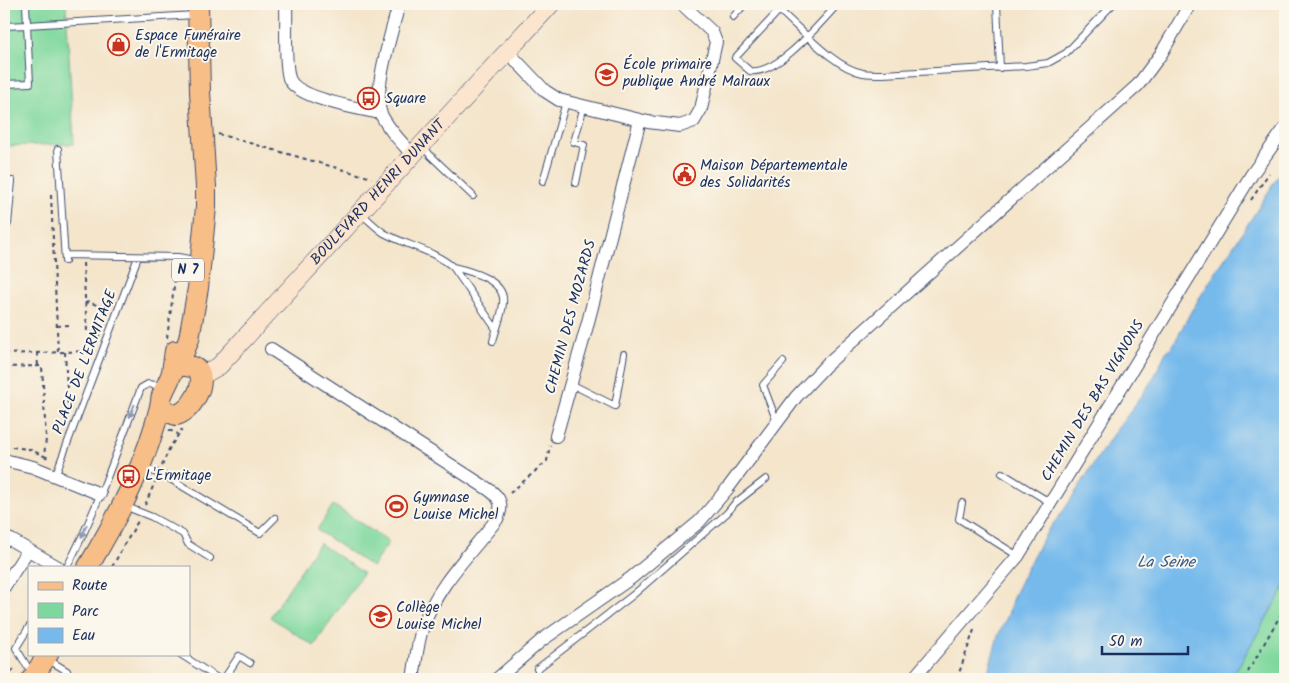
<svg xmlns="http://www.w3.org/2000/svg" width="1289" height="683" font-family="Kalam,sans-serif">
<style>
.green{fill:#7ed89d;stroke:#4c847e}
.water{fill:#76baec;stroke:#4874a5}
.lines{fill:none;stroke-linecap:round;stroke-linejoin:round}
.lane-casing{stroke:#3c4a6e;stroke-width:8}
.street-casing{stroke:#3c4a6e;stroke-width:14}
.secondary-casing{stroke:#3c4a6e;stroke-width:19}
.primary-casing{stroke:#3c4a6e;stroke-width:22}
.path{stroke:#3c4a6e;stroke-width:2;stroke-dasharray:4 4;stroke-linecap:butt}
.lane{stroke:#fff;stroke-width:6}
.street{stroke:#fff;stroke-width:12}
.secondary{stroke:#fce5cf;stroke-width:18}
.primary{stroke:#f7be88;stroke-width:20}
.oneway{fill:#8d97ae}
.labels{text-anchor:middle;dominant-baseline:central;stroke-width:4;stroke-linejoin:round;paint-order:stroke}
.shield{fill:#fbf7ec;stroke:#5e6b89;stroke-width:1}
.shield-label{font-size:14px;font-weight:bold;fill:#1b2f5e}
.poi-label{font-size:15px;fill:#1b2f5e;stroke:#fbf7ec;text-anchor:start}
.street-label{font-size:15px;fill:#1b2f5e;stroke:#fbf7ec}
.water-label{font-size:16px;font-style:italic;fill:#365989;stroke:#fbf7ec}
</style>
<rect width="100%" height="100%" fill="#fbf7ec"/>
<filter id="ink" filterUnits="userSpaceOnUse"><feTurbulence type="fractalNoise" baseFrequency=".02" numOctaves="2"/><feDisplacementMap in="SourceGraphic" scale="10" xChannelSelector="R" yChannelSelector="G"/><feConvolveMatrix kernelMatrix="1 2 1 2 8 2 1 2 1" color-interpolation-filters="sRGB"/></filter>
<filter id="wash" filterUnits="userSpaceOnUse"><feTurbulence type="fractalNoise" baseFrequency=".0096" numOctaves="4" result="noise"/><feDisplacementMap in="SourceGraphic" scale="20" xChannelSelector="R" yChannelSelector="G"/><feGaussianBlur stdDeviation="1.12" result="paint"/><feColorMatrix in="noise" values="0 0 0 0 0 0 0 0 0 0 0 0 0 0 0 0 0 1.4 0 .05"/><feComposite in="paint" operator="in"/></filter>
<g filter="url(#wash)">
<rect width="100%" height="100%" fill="#f4e5cb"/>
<path class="green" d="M4,4H66L74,144L4,146Z
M333,505L389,542L372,567L317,530Z
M319,543L363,573L314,646L270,617Z
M1285,586V679H1231L1284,588Z"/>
<path class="water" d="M1285,166V586L1231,679H986L998,636L1008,615L1013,597L1033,556L1049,529L1064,510L1113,434L1130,412L1153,379L1166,352L1174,344C1193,305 1218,269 1242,233C1257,211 1270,188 1285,166Z"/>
</g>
<g filter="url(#ink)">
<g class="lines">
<defs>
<path id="lane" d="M785,4L735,58L750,71C778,75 820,23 838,4
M997,4L1000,68
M779,10C801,29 834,68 863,73C870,74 876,74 883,74L1026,66L1048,63L1066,53L1113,4
M733,17L745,4
M4,26L27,25L26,4
M4,84L30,83L27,25L195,15
M422,145L430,155L473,196
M58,149L65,261
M543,181L566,102
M576,183L584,145L574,142L584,106
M360,213C368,219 376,228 384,233C407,246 433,250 453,267L496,329
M4,225L8,224L12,181
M65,255L178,257L189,259L193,270
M453,267C470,271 506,280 503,303C502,316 496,329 493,341
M571,384L615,406L624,354
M777,422L763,385L783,362
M147,469L167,477L260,533L275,518
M1002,473L1051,503
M55,476L138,257
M962,503L959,519L1018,556
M132,509L152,517L183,534L188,544L210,558
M67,567C97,510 118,448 141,388L148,384L163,386
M180,654L219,679
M49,660L67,671L61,679
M27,666L16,648L29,627
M537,669L633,595L727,513L735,503L766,479
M224,679L239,656L250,663"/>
<path id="street" d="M286,4C287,23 284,61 289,78C295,98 360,109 380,113
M399,4C393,28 372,93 381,114C388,129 401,142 412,154
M507,51L545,91L559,100L648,122L680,126L694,121L701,109L716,42L712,32L682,4
M271,349L488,489C500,497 504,505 497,519C471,553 437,585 423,626C417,643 416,662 413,679
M556,436L587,326L640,120
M4,460L33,467L100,494
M4,539L11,540L58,567
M4,587L28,550
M497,679L542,640L631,578L699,522L728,488L796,397L826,365L1138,85L1161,54L1190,4
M913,679L1018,556L1252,174L1285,128"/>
<g id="secondary">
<path id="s1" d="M201,376L219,366L551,4"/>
</g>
<path id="primary" d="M179,365L189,339L198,288L206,207V187L200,92L198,4
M172,373L179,365L193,367L199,371C206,386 191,411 176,415C147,406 168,389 172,372C173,365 174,358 175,351
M88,567C119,515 147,462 161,403
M32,679L48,654"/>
</defs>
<use href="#lane" class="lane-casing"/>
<use href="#street" class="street-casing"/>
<use href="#secondary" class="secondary-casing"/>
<use href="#primary" class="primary-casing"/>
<path class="path" d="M218,134L372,178
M51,195L58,352
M1251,200L1269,173
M83,263L87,331L100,336
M85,303L89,302L109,310
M57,326L69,325
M167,338L176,272L181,268
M65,352L68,408L72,409
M37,353L38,366
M4,354L94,351
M4,367L42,366L46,439L44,456L51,459
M169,430L178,434
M4,446L29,449L44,456
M162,466L169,449L182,429
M510,493L547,461L550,445
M145,505L155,482
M112,567L138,521
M7,679L16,666
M957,679L974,630L972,628
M1244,679L1285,607
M1281,679L1285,677"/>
<use href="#lane" class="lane"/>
<use href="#street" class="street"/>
<use href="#secondary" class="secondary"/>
<use href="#primary" class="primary"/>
</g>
<defs><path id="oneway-solid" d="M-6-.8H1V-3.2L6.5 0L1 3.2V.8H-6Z" transform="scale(1.25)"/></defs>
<g class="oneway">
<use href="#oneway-solid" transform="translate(132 411) rotate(111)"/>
<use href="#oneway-solid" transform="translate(84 531) rotate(113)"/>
</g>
</g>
<defs>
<symbol id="shop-ring" viewBox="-11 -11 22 22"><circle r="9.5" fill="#fbf7ec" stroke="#c8321e" stroke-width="1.5"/><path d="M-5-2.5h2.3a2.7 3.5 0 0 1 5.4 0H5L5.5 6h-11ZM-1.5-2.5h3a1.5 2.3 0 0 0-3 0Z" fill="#c8321e"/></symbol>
<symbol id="school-ring" viewBox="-11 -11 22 22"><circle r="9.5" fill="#fbf7ec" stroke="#c8321e" stroke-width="1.5"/><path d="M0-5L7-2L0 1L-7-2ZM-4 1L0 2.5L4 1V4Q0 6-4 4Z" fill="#c8321e"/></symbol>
<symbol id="bus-ring" viewBox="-11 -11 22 22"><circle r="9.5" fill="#fbf7ec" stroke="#c8321e" stroke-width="1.5"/><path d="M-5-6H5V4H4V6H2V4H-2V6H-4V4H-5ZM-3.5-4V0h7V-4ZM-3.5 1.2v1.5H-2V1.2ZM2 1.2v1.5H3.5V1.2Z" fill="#c8321e"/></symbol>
<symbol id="civic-ring" viewBox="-11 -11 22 22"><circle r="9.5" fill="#fbf7ec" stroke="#c8321e" stroke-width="1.5"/><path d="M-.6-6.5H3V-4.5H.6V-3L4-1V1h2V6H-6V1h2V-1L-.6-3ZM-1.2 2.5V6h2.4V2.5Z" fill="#c8321e"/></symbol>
<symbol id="stadium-ring" viewBox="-11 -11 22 22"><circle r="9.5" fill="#fbf7ec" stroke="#c8321e" stroke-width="1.5"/><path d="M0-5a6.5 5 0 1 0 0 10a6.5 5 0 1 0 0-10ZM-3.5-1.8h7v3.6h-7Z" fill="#c8321e"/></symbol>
</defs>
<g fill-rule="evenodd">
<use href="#shop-ring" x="106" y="32" width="25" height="25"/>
<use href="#school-ring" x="594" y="62" width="25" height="25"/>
<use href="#bus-ring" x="356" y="86" width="25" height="25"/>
<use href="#civic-ring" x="672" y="162" width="25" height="25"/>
<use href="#bus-ring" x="116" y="464" width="25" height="25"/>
<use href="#stadium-ring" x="384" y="494" width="25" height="25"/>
<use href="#school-ring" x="368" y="604" width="25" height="25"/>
</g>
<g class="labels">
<rect class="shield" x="172" y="258.5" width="32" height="23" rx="4"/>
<g class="shield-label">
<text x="188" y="270">N 7</text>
</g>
<g class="poi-label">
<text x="135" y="36">Espace Funéraire<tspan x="135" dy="17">de l'Ermitage</tspan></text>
<text x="623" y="65">École primaire<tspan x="623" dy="17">publique André Malraux</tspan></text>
<text x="385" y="99">Square</text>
<text x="700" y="166">Maison Départementale<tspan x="700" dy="17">des Solidarités</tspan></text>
<text x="145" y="476">L'Ermitage</text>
<text x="413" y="498">Gymnase<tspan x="413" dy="17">Louise Michel</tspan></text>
<text x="396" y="608">Collège<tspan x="396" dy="17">Louise Michel</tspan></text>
</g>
<g class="street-label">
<text stroke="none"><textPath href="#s1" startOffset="256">BOULEVARD HENRI DUNANT</textPath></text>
<text transform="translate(571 317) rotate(-75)">CHEMIN DES MOZARDS</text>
<text transform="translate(85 362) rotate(-69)">PLACE DE L'ERMITAGE</text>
<text transform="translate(1093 401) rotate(-59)">CHEMIN DES BAS VIGNONS</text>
</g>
<g class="water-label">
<text x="1166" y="562">La Seine</text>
</g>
</g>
<rect width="1289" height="683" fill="none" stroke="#fbf7ec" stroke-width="20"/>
<rect x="28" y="566" width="162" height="90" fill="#fbf7ec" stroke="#a1a7b3"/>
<rect x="38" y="582" width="25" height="8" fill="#f7be88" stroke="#a1a7b3"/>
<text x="72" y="590" font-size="15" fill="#1b2f5e">Route</text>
<rect x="38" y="603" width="25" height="15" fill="#7ed89d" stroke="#a1a7b3"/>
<text x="72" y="616" font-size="15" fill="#1b2f5e">Parc</text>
<rect x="38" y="628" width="25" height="15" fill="#76baec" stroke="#a1a7b3"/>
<text x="72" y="640" font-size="15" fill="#1b2f5e">Eau</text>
<path d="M1102 646v8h86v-8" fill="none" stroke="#1b2f5e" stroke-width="2.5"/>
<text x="1109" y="646" font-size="15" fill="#1b2f5e" stroke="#fbf7ec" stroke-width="4" paint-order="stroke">50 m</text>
</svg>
